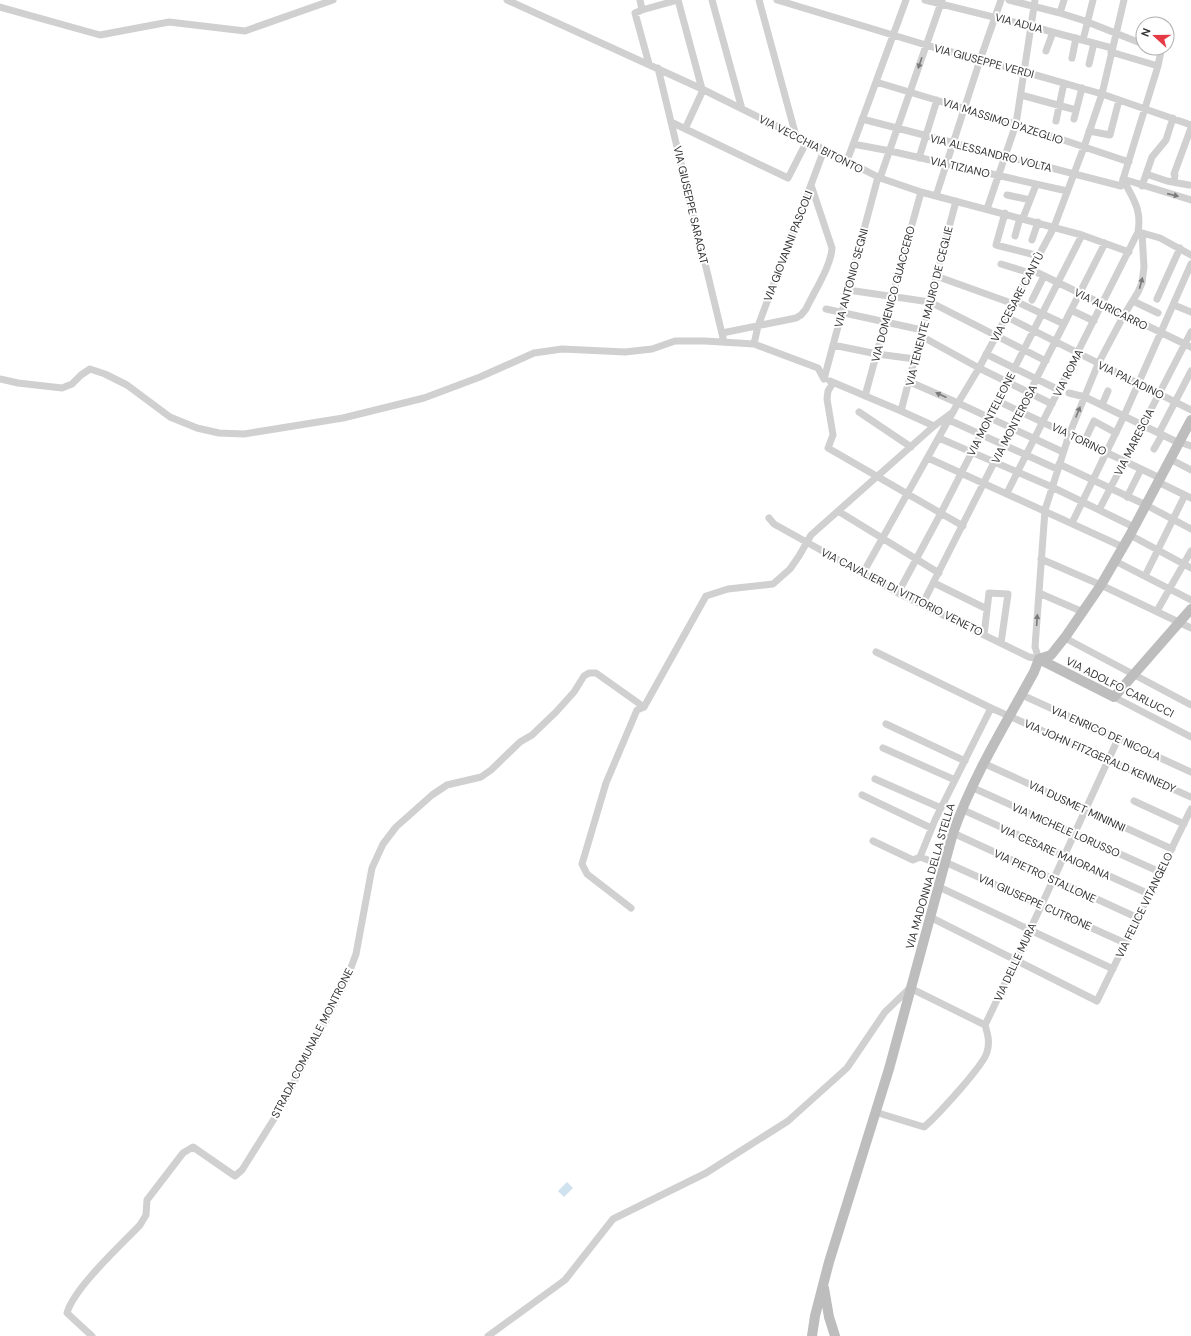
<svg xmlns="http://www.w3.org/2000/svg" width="1191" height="1336" font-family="'DM Sans',sans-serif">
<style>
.water{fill:#cfe2ee}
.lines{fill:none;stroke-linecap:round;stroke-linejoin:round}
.street{stroke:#d0d0d0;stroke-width:7}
.secondary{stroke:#bdbdbd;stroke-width:10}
.oneway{fill:#7a7a7a}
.labels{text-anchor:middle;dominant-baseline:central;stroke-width:4;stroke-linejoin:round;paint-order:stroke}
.street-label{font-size:11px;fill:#333;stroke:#fff}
</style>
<rect width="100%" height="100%" fill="#fff"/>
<path class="water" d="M567,1182L573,1188L564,1197L558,1191Z"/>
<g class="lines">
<path class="street" d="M507,0L702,89L847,161L880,178L921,192L1082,235L1129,252
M640,0L642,10L635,13L649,64
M678,0L702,89
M712,0L742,109
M759,0L796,136
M777,0L926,45L1025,72L1102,94L1191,125
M925,0L1030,26L1112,48
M1009,0L1060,13L1085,21L1143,44
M0,7L100,35L169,22L245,31L333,0
M642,10L678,0
M1060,13L1064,0
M1083,40L1093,0
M1046,51L1053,32
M1111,52L1158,66
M1072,58L1076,38
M1089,64L1094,43
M658,68L724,342
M876,82L1016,124L1129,162
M1021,95L1076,110
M862,119L1121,186L1158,66L1161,51L1152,48
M1074,119L1082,88
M1056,121L1064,83
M671,122L788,178L807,141
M685,129L703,90
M1089,131L1110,135L1119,100
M853,144L890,151L1067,191
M919,158L937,100
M847,161L906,0
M1146,174L1167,181L1189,185
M880,178L942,0
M1174,182L1175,175L1174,174L1191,128
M1142,186L1152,157L1166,140L1173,118
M1007,195L1030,200
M936,196L980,60L1001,0
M987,209L1016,124L1035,0
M1005,213L996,245L1039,256
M1023,218L1036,185
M1139,232L1160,238L1191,255
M1015,236L1020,218
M1032,240L1038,222
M1001,264L1030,273
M1032,270L1191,347
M936,276L1014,304
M848,290L930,302L1046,361
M1157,299L1180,248
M1032,300L1044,276
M1015,301L1064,324
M1133,301L1158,313
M1174,305L1191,312
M826,309L922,330
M1075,312L1094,321
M1007,317L1191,410
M722,333L796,318L801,315L806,309C814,292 831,266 832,248L811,185
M921,336L979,368L1052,404
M754,344L758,326L824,150
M833,345L877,354L915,359
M986,354L1059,390
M0,379L18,383L62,388L72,384L81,375L90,369L105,374L127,385L170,417L197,428L219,433L244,434L343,418L424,398L480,377L534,353L562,349L625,352L652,349L675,341H705L754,344L818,368L824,379
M824,379L878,177
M830,381L901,411L934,426
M910,382L958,403L1063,452
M833,383L828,391L827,399L833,435L828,448L963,526
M1069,393L1085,397L1179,443
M865,396L921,192
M998,401L1160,478
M1102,405L1108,391
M901,411L956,201
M859,412L911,447
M949,420L1057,469
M1159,433L1191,371
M939,438L1052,487L1134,527
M1084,442L1094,421L1116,433
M1179,442L1191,446
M1154,449L1162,435
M928,458L1123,547
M1170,459L1191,470
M1059,464L1146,505L1191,529
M1158,482L1191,498
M1007,493L1138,232C1142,209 1133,199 1123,179L1191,200
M1127,497L1141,469
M1099,510L1191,332
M838,511L939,573
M769,518L774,524L898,593L1029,657L1039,659
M1072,523L1124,416L1191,264
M1130,535L1191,568
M1041,559L1101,585L1191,628
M1115,561L1191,600
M863,573L958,403L979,368L1054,227L1084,147L1102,94L1124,0
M1145,576L1185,495
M934,583L987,609
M898,593L941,513L1082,235
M1039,593L1083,612
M922,605L1105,243
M1157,611L1191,551
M984,635L989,593L1008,594L1001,643
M1065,638L1191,705
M876,652L991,708
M1039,659L1035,647L1045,510L1069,435L1098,364L1124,315L1138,292L1142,283L1144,267L1142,233
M1022,695L1191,772
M1114,697L1191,737
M886,724L965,761
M883,748L955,780
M983,763L1172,849
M875,779L941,808
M971,787L1160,872
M862,795L931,828
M1134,801L1184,824
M961,809L1149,894
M953,833L1138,918
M873,841L913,860L920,857
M945,862L1125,943
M944,866L920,857L935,820L991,708L1191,797
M939,887L1113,969
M631,908L587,874L582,864L606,783L637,710L644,707
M930,917L1097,1001L1191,809
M875,1112L924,1127C936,1117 984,1065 987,1052C990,1042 988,1035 985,1025C1031,930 1074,834 1118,739
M92,1336L67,1313C74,1288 121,1245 140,1225L146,1215L147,1200L183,1153L193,1147L235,1176L242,1170L279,1111L346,981L356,954L372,868L383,844L396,827L432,795L447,785L481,777L491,770L520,742L532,735L556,712L574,692L584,676L589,673H596L644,707L706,596L728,589L773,584L790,569L799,556L811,535L934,426L953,412
M488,1336L565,1280L613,1219L706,1173L788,1121L847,1068L885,1012L910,988L985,1025"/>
<path class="secondary" d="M1039,659L1051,655L1066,636L1101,585L1130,535L1191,420
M1039,659L1114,697L1191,609
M824,1288L829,1317L835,1336
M812,1336L815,1316L829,1262L889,1069L953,833C973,776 1005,725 1034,672L1039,659"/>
</g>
<defs><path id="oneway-solid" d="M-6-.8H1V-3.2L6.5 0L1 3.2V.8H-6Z"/></defs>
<g class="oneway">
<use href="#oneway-solid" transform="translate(920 63) rotate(109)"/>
<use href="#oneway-solid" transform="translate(1173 195) rotate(13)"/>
<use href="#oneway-solid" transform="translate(1141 283) rotate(-75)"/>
<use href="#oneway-solid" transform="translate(941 395) rotate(-156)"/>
<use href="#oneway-solid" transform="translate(1078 412) rotate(-68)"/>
<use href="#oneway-solid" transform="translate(1037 620) rotate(-86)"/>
</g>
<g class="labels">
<g class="street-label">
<text transform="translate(1019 23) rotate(15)">VIA ADUA</text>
<text transform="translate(984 61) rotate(15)">VIA GIUSEPPE VERDI</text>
<text transform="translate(1003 121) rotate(18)">VIA MASSIMO D'AZEGLIO</text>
<text transform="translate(811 144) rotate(27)">VIA VECCHIA BITONTO</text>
<text transform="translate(991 153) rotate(14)">VIA ALESSANDRO VOLTA</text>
<text transform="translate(960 167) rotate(13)">VIA TIZIANO</text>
<text transform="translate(691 205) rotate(77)">VIA GIUSEPPE SARAGAT</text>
<text transform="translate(788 246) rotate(-69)">VIA GIOVANNI PASCOLI</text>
<text transform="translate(851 278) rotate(-75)">VIA ANTONIO SEGNI</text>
<text transform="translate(893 294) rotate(-75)">VIA DOMENICO GUACCERO</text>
<text transform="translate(1017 297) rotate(-62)">VIA CESARE CANTÙ</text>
<text transform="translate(929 306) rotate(-76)">VIA TENENTE MAURO DE CEGLIE</text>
<text transform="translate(1111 309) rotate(26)">VIA AURICARRO</text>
<text transform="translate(1068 373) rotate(-63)">VIA ROMA</text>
<text transform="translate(1131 380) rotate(26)">VIA PALADINO</text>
<text transform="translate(991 414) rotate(-63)">VIA MONTELEONE</text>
<text transform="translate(1014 424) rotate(-63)">VIA MONTEROSA</text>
<text transform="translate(1079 439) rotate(26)">VIA TORINO</text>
<text transform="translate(1134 442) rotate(-63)">VIA MARESCIA</text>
<text transform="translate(902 592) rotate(27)">VIA CAVALIERI DI VITTORIO VENETO</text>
<text transform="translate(1120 687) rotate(27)">VIA ADOLFO CARLUCCI</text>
<text transform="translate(1106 733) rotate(24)">VIA ENRICO DE NICOLA</text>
<text transform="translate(1100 756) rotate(24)">VIA JOHN FITZGERALD KENNEDY</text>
<text transform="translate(1077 806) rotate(25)">VIA DUSMET MININNI</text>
<text transform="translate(1066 830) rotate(24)">VIA MICHELE LORUSSO</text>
<text transform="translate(1055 852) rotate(24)">VIA CESARE MAIORANA</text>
<text transform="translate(930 876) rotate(-74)">VIA MADONNA DELLA STELLA</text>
<text transform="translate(1045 876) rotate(25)">VIA PIETRO STALLONE</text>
<text transform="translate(1035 902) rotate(24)">VIA GIUSEPPE CUTRONE</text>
<text transform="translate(1144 905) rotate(-64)">VIA FELICE VITANGELO</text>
<text transform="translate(1015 962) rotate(-65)">VIA DELLE MURA</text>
<text transform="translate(312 1043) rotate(-63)">STRADA COMUNALE MONTRONE</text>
</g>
</g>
<g transform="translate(1155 36) rotate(291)"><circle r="19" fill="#ffffff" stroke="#adadad"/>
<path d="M0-3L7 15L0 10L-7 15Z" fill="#e63946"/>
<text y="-6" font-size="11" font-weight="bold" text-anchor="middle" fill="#333333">N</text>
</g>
</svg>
